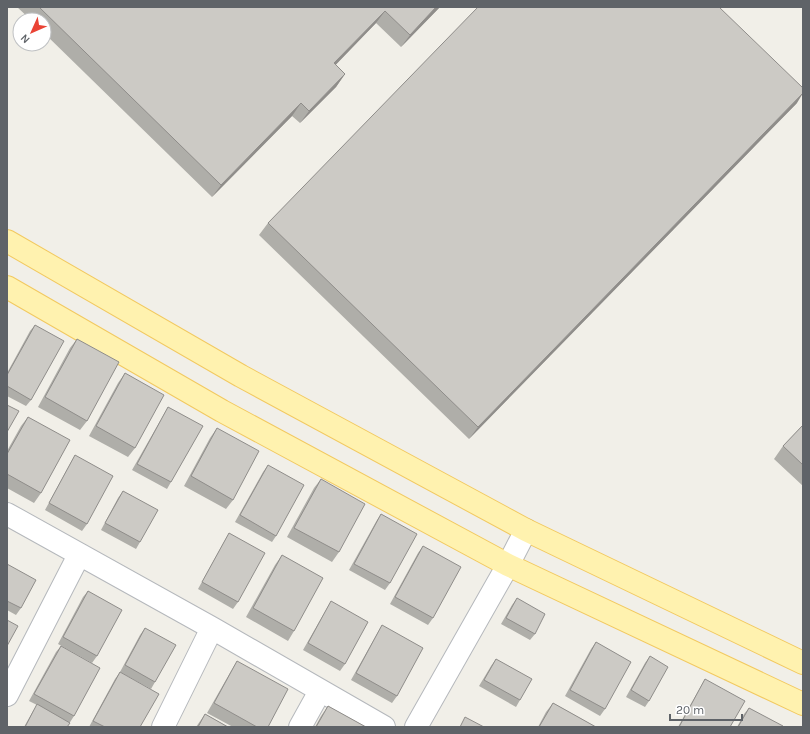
<svg xmlns="http://www.w3.org/2000/svg" width="810" height="734" font-family="Karla,sans-serif">
<style>
.lines{fill:none;stroke-linecap:round;stroke-linejoin:round}
.minor-casing{stroke:#b5b8bc;stroke-width:24}
.major-casing{stroke:#f2c960;stroke-width:24}
.minor{stroke:#fff;stroke-width:22}
.major{stroke:#fff2af;stroke-width:22}
.wall{fill:#afaea9}
.shaded-wall{fill:#8f8d8a}
.building{fill:#cccac5;stroke:#8f8d8a}
</style>
<rect width="100%" height="100%" fill="#f1efe8"/>
<g class="lines">
<defs>
<path id="minor" d="M7,514L212,628L384,727
M7,695L79,555
M163,727L212,628
M300,727L320,691
M416,727L508,565L526,530"/>
<path id="major" d="M7,241L241,376L526,530L803,663
M7,287L222,411L508,565L803,704"/>
</defs>
<use href="#minor" class="minor-casing"/>
<use href="#major" class="major-casing"/>
<use href="#minor" class="minor"/>
<use href="#major" class="major"/>
</g>
<path class="wall" d="M17,7H440L401,47L376,23L335,65L345,74L336,87L300,123L292,116L212,197L44,33V20H31Z
M797,103L469,439L259,235L268,223Z
M35,325L31,400L26,406L7,396V373L30,331Z
M77,339L87,421L80,430L38,407L70,348Z
M125,373L135,448L128,457L89,436L118,383Z
M168,407L171,482L167,489L132,470Z
M28,417L41,493L34,503L7,488V451L21,426Z
M803,425V486L774,459L783,446Z
M217,428L233,500L226,509L184,486L210,438Z
M75,455L87,524L82,531L45,510L71,462Z
M268,465L276,536L272,542L235,522L263,472Z
M321,479L339,552L332,562L287,537L314,488Z
M123,491L140,542L136,549L101,530L118,498Z
M381,514L390,583L385,590L349,570L377,520Z
M229,533L238,602L233,609L198,589L225,540Z
M423,546L433,618L428,625L390,604L418,553Z
M282,555L294,631L288,641L246,617L275,565Z
M7,565L21,608L16,615L7,610Z
M88,591L97,656L92,663L58,644L83,597Z
M517,598L535,634L530,640L501,624L512,605Z
M331,601L345,664L340,671L303,650Z
M382,625L397,696L392,703L351,680L378,632Z
M145,628L155,682L151,689L120,672L140,635Z
M596,642L605,709L600,716L565,696L591,649Z
M61,646L74,716L67,727H24L33,711L37,705L29,701L56,652Z
M650,656L649,701L645,707L626,697L645,663Z
M496,659L520,700L516,707L479,686L491,666Z
M237,661L268,727H233L207,713L231,671Z
M120,672L140,727H89L115,679Z
M705,679L730,727H678L701,686Z
M553,703L596,727H538L546,712Z
M328,706L366,727H315L321,716Z
M749,708L783,727H737L744,714Z
M205,714L228,727H196Z"/>
<path class="shaded-wall" d="M436,7H440L401,47L410,35Z
M385,11L376,23L325,76L334,63Z
M345,74L336,87L300,123L309,111Z
M803,93L797,103L469,439L478,427Z
M301,103L292,116L212,197L221,185Z"/>
<path class="building" d="M39,7H436L410,35L385,11L334,63L345,74L309,111L301,103L221,185Z
M478,7H719L803,88V93L478,427L268,223Z
M35,325L64,341L31,400L7,386V375Z
M77,339L119,362L87,421L45,397Z
M125,373L164,395L135,448L96,426Z
M7,405L19,411L7,432Z
M168,407L203,426L171,482L137,464Z
M28,417L70,440L41,493L7,474V454Z
M803,425V465L783,446Z
M217,428L259,451L233,500L191,476Z
M75,455L113,476L87,524L49,503Z
M268,465L304,485L276,536L240,515Z
M321,479L365,504L339,552L294,528Z
M123,491L158,510L140,542L105,523Z
M381,514L417,534L390,583L354,564Z
M229,533L265,553L238,602L202,582Z
M423,546L461,567L433,618L395,597Z
M282,555L323,578L294,631L253,608Z
M7,564L36,580L21,608L7,601Z
M88,591L122,610L97,656L63,637Z
M517,598L545,614L535,634L506,618Z
M331,601L368,622L345,664L308,643Z
M7,620L18,626L7,646Z
M382,625L423,648L397,696L356,673Z
M145,628L176,645L155,682L125,665Z
M596,642L631,662L605,709L570,690Z
M61,646L100,668L74,716L34,694Z
M650,656L668,667L649,701L631,690Z
M496,659L532,679L520,700L484,680Z
M237,661L288,689L268,727H257L214,703Z
M120,672L159,694L140,727H105L93,721Z
M705,679L745,701L730,727H679Z
M553,703L596,727H539Z
M37,704L70,723L67,727H25Z
M328,706L366,727H316Z
M749,708L783,726V727H738Z
M205,714L228,727H198Z
M465,717L484,727H460Z"/>
<rect width="810" height="734" fill="none" stroke="#5f6368" stroke-width="16"/>
<g transform="translate(32 32) rotate(225)"><circle r="19" fill="#ffffff" stroke="#bfc1c3"/>
<path d="M0-3L7 15L0 10L-7 15Z" fill="#ea4335"/>
<text y="-6" font-size="11" font-weight="bold" text-anchor="middle" fill="#5f6368">N</text>
</g>
<path d="M670 714v6h72v-6" fill="none" stroke="#5f6368" stroke-width="2"/>
<text x="676" y="714" font-size="12" fill="#5f6368" stroke="#ffffff" stroke-width="3" paint-order="stroke">20 m</text>
</svg>
